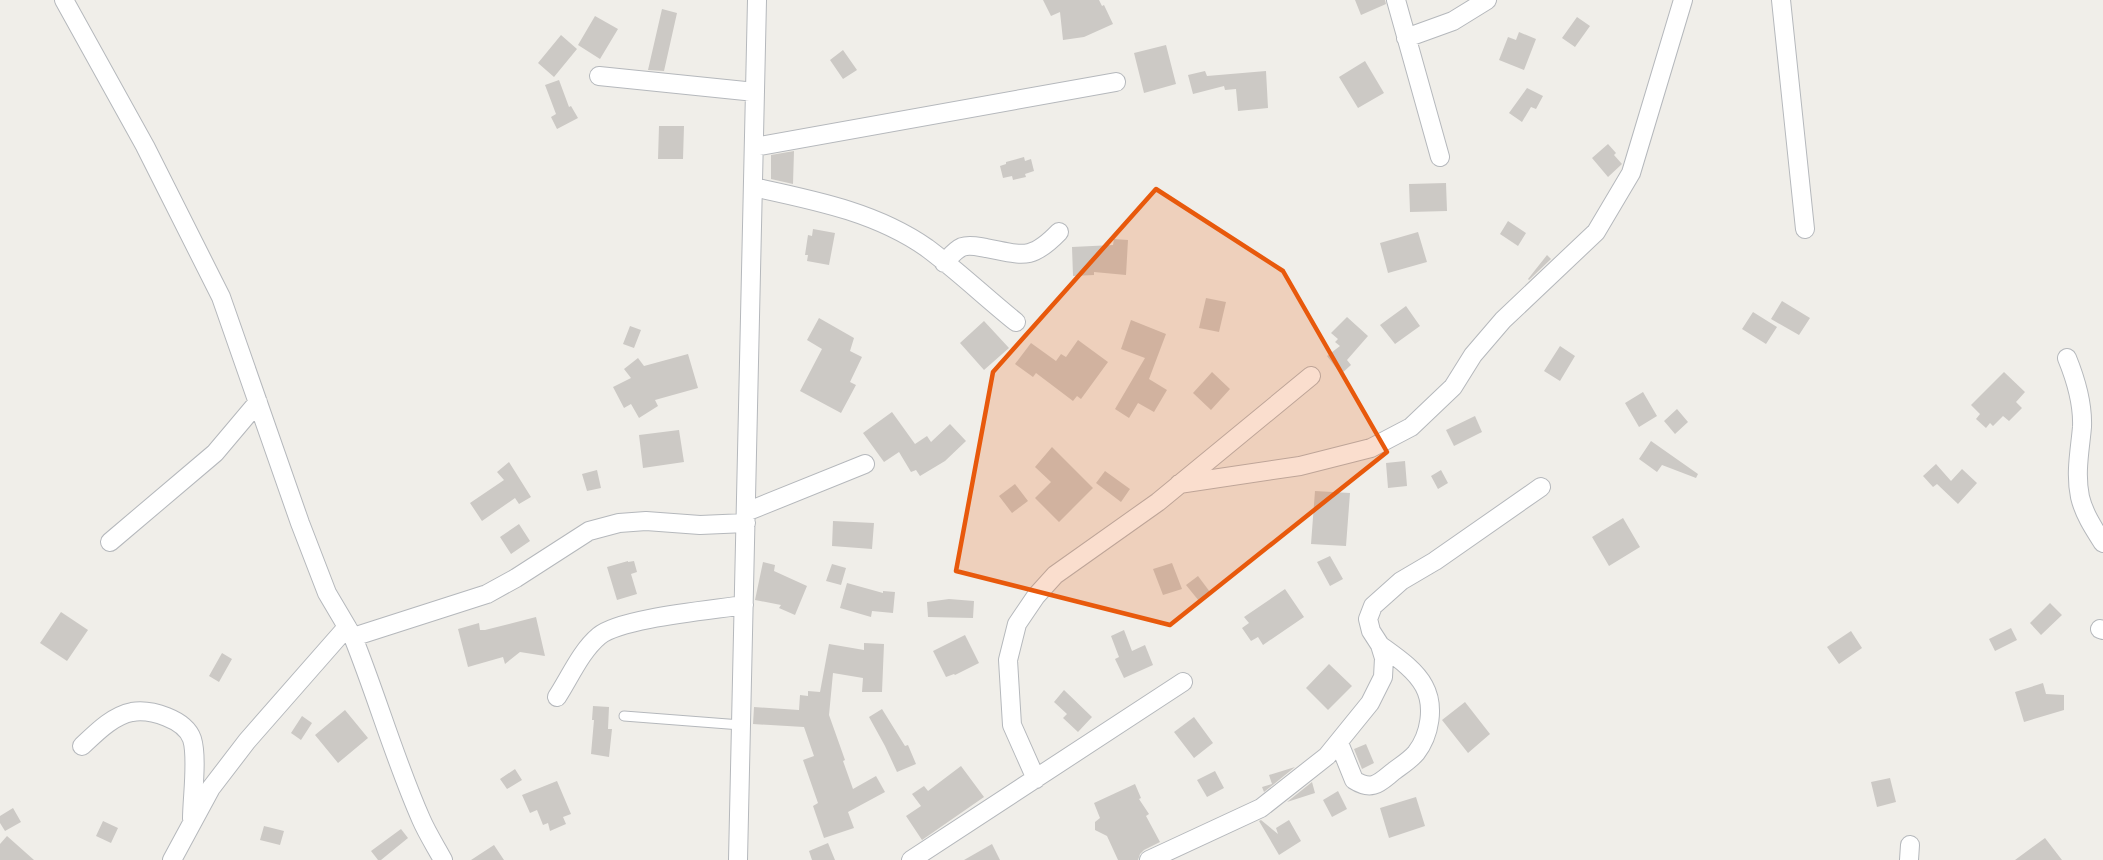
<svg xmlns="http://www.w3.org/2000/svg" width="2103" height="860" font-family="'Open Sans',sans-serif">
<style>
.building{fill:#ccc9c5}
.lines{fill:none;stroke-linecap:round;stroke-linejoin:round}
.lane-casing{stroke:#b5b8bc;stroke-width:11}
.street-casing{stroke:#b5b8bc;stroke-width:20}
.lane{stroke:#fff;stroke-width:9}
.street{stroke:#fff;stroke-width:18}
.marked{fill:#e8590c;fill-opacity:0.2;stroke:#e8590c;stroke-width:4.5;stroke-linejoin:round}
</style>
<rect width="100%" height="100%" fill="#f0eee9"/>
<path class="building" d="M1043,0H1099L1102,6L1104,5L1113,24L1084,37L1063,40L1060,12L1051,16Z
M1355,0H1385L1386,4L1361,15Z
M662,9L677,13L664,71L648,70Z
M595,16L618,29L600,59L578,45Z
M1577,17L1590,26L1575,47L1562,38Z
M1519,32L1536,39L1524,70L1499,60L1508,37L1516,40Z
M561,35L577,49L554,77L538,63Z
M1166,45L1176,84L1144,93L1134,53Z
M843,50L857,70L843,79L830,60Z
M1365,61L1384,93L1358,108L1339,77Z
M1205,71L1207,76L1266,71L1268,108L1238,111L1236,89L1225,90L1224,86L1193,94L1188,75Z
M559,80L569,107L571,106L578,118L557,129L551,117L556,114L545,85Z
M1527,88L1543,96L1536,109L1531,107L1522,122L1509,113Z
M659,126H684L683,159H658Z
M1608,144L1616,153L1614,155L1622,164L1608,177L1592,158Z
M794,151L793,184L771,179V155Z
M1024,157L1025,161L1031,159L1034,171L1025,174L1026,177L1013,180L1012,176L1003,178L1000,166L1006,164V162Z
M1446,183L1447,211L1410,212L1409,184Z
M1508,221L1526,233L1518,246L1500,234Z
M813,229L835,233L829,265L807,261L808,255H805L808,235L812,236Z
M1418,232L1427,262L1388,273L1380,243Z
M1114,239L1128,240L1126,275L1094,272V275L1073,276L1072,247L1113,245Z
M1547,255L1551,259L1529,280L1528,279Z
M1206,298L1226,302L1219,332L1199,328Z
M1782,301L1810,318L1799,335L1771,319Z
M1406,306L1420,326L1395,344L1380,325Z
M1753,312L1777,327L1766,344L1742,329Z
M1347,317L1368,336L1347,360L1351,365L1341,374L1327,356L1340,346L1335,342L1338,339L1331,333Z
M819,318L854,338L850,351L862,357L850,382L856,385L841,413L800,391L822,349L807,340Z
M1131,320L1166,334L1149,379L1167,390L1154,412L1138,403L1129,418L1115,409L1145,358L1121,349Z
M984,321L1009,348L984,370L960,343Z
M630,326L641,330L634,348L623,344Z
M1078,340L1108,362L1081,399L1077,396L1073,401L1036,373L1033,377L1015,364L1031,343L1056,361L1061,354L1066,357Z
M1560,346L1575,356L1560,381L1544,371Z
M688,354L698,388L655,400L658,406L639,418L631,404L624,408L613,387L631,378L624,369L638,358L644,366Z
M1212,372L1230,389L1211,410L1193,393Z
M2004,372L2025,392L2016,402L2022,408L2009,421L2003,416L1993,426L1990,423L1986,428L1976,419L1980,414L1971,405Z
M1643,392L1657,416L1639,427L1625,403Z
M1677,409L1688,422L1675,434L1664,421Z
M892,412L915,444L927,436L931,442L950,424L966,441L945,461L920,476L916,470L911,472L899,452L884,462L863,433Z
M1475,416L1482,432L1454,446L1446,430Z
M679,430L684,462L643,468L639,435Z
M1651,441L1698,474L1696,478L1662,465L1657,472L1639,459Z
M1052,447L1093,488L1059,522L1035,498L1051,482L1035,467Z
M1405,461L1407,486L1388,488L1386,463Z
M509,462L531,497L519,504L515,498L482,521L470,503L504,480L497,472Z
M1936,464L1951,481L1962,469L1977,483L1958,504L1937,484L1933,487L1923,476Z
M597,470L601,488L587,491L582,474Z
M1441,470L1448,483L1438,489L1431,476Z
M1105,471L1130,489L1121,502L1096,483Z
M1015,484L1028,501L1012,513L999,496Z
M1315,491L1350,493L1346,546L1311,544Z
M1623,518L1640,547L1609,566L1592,537Z
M833,521L874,523L872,549L832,546Z
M519,524L530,541L511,554L500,537Z
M1330,556L1343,579L1330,586L1317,562Z
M628,561V562L634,561L637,572L631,574L637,594L617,600L607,567Z
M763,562L775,565L774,571L807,586L795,615L779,608L781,605L755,600Z
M1172,563L1182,589L1163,595L1153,569Z
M832,564L846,568L841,585L826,581Z
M1198,576L1210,592L1199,601L1186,585Z
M847,583L883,593V591L895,592L893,613L872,611L871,617L840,608Z
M1285,589L1304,617L1263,645L1258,637L1251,641L1242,628L1249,623L1244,617Z
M949,599L974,601L973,618L928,617L927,602Z
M2050,603L2062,615L2041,635L2030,623Z
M61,612L88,630L67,661L40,643Z
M536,617L545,656L520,652L505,664L503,657L468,667L458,629L479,623L480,630H485Z
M2011,628L2017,640L1995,651L1989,639Z
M1124,630L1132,651L1145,645L1153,665L1124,678L1115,659L1119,657L1111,636Z
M1851,631L1862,648L1839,664L1827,647Z
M965,635L979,663L955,675L954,674L946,677L933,651Z
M864,643L884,644L882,692H862L863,678L833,673L829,715L845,760L843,761L853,789L876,776L885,792L848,812L854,828L824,838L813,806L818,803L803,760L814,756L804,727L753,724L754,707L799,710L800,695L808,696V691L820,692L829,644L864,650Z
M222,653L232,659L219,682L209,676Z
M1329,664L1352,686L1328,710L1306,688Z
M2043,683L2046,694L2064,695V710L2024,722L2015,692Z
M1064,690L1092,717L1078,732L1063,718L1067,714L1054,702Z
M1465,702L1490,734L1468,753L1442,720Z
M593,706L609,707L608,729H612L609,757L591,754L594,720H592Z
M882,709L905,746L908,745L916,764L897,772L885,746L869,717Z
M345,710L368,738L338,763L315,735Z
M302,716L312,723L301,740L291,733Z
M1194,717L1213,743L1194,758L1174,732Z
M1366,744L1374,763L1362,769L1354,749Z
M961,766L984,797L922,840L906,816L921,806L912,794L924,786L928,791Z
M1295,767L1264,792L1262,787L1272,784L1269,775Z
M515,769L522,780L507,789L500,779Z
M1215,771L1224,788L1207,797L1197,780Z
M1890,778L1896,802L1877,807L1871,782Z
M557,781L571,814L563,817L566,824L550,831L548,823L543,825L537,810L530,813L522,795Z
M1312,782L1315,793L1287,802Z
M1135,784L1141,798L1139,799L1149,814L1146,816L1160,842L1144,850L1140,854L1138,860H1118L1107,836L1095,830V822L1100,818L1094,803Z
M1338,791L1347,809L1332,817L1323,800Z
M1416,797L1425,826L1389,838L1380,808Z
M13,808L21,822L5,831L0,823V816Z
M1261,820L1278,834L1276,828L1289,820L1301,841L1279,855L1259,821Z
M103,821L118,828L111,843L96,836Z
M264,826L284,831L280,845L260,840Z
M401,829L408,838L381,860H378L371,851Z
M7,836L34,860H0V844Z
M2045,838L2062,860H2015Z
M828,843L835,860H812L809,851Z
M992,844L1000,860H964Z
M494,845L504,860H471Z"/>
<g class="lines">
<defs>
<path id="lane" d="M624,716L741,725"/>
<path id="street" d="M64,0L145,146L221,297L300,523L327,593L353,637L487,594L516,578L589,531L619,523L646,521L700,525L746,523
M1396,0L1440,157
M1781,0L1805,229
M1406,38L1453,21L1487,0
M599,76L755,92
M754,147L1116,82
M753,187C813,200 876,212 927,248C958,271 986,298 1016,322
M944,263C949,258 955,250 962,247C970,244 979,247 986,248C1023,255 1031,261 1059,232
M2067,358C2076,380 2083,403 2082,427C2080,450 2075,473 2080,497C2084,514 2094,529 2103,543
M1179,484L1300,466L1371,448L1411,427L1453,387L1473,355L1503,320L1596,232L1631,173L1683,0
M746,512L865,464
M110,542L215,453L258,402
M2100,629L2103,630
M353,637C377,697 395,760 421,819C427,833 436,847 443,860
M557,697C570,677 581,651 599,636C620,618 713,610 744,605
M1339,743L1354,780C1373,792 1380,782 1394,771C1402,765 1410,760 1416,753C1430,735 1435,706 1424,686C1415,669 1395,656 1380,645
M82,746C96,733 112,716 132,712C151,709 185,719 192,739C198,758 192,798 192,819
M1036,779L1012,725L1008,660L1017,624L1036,596L1055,575L1158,502L1311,376
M172,860L211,788L247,741L347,627
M738,860L757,0
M911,860L1183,682
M1149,860L1261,808L1327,756L1370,703L1383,677L1384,658L1380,645L1371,631L1368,619L1373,606L1401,581L1435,561L1541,487
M1909,860L1910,845"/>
</defs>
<use href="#lane" class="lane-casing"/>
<use href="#street" class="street-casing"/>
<use href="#lane" class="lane"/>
<use href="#street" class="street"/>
</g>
<path class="marked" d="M1156,189L1283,271L1387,452L1170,625L956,571L993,372Z"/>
</svg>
